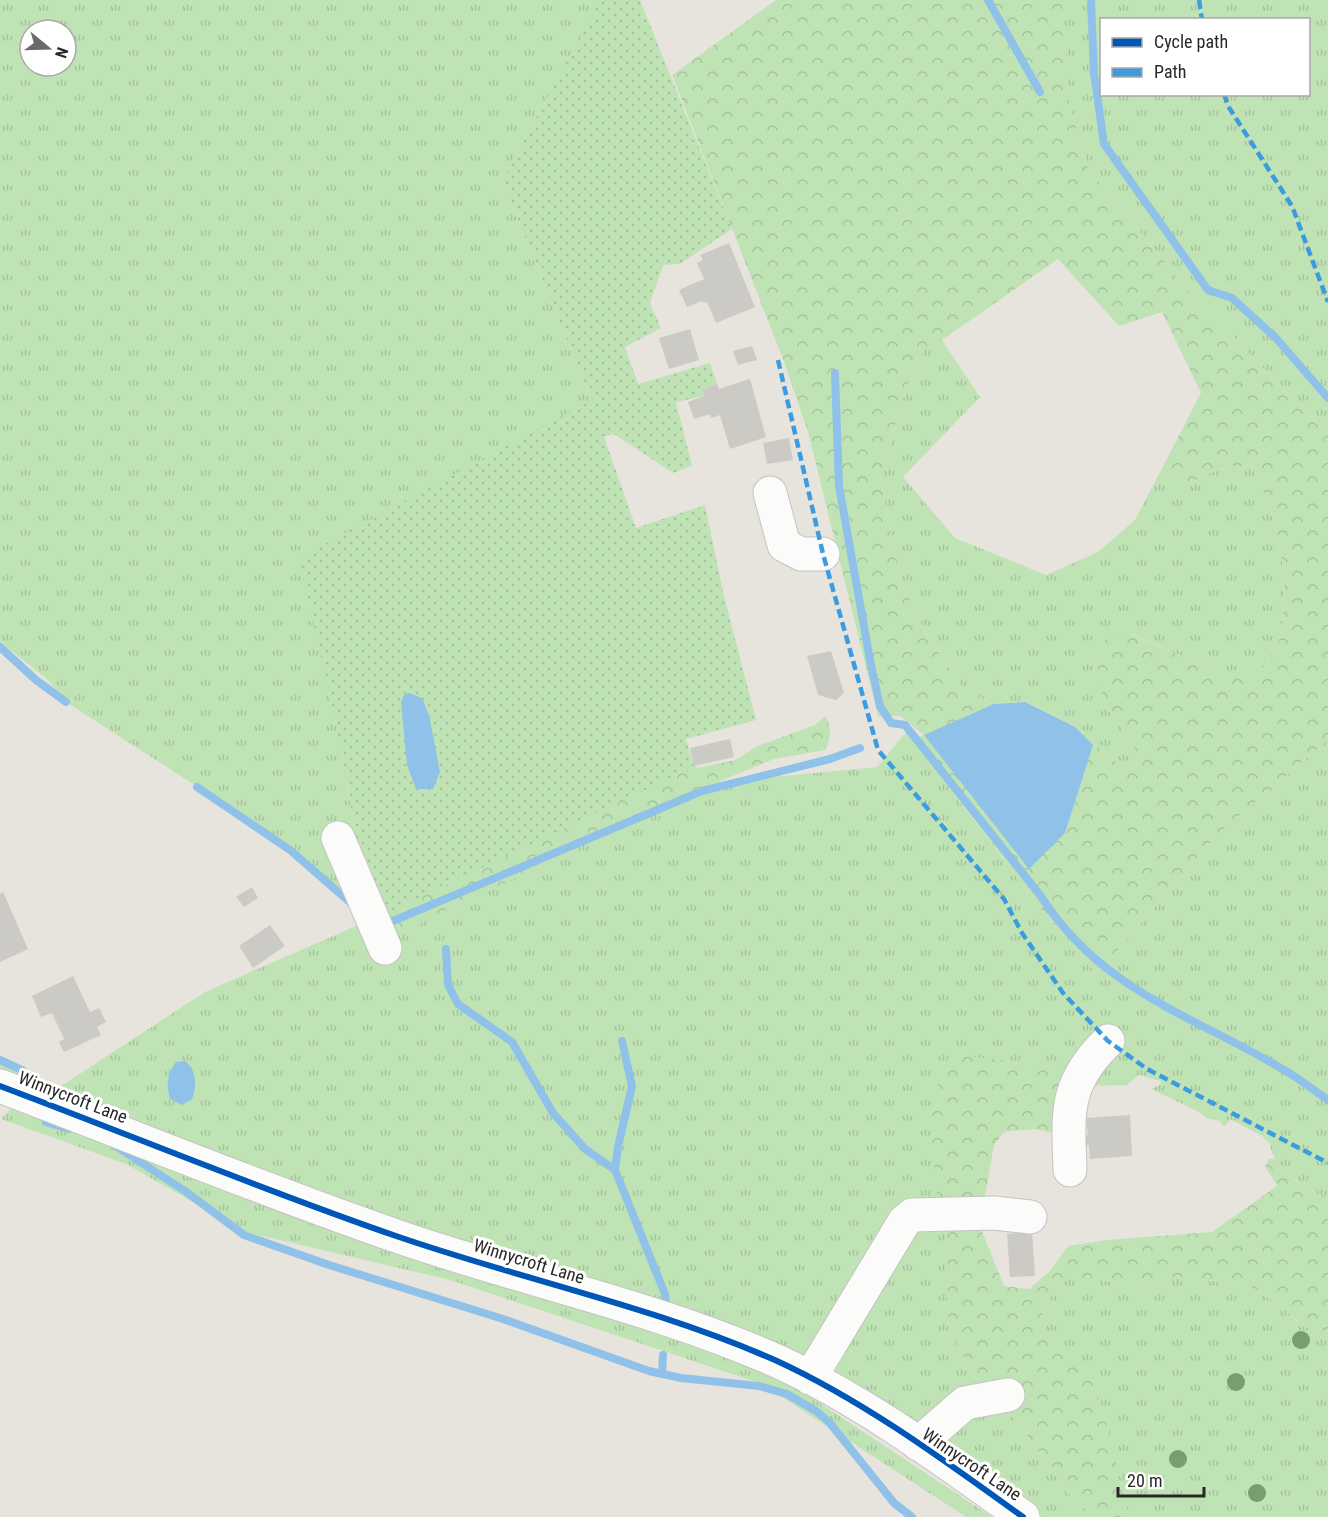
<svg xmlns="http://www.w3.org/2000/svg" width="1328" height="1517" font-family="'Roboto Condensed',sans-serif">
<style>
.grass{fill:url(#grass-tufts);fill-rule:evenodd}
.forest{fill:url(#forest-crowns);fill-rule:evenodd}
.garden{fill:url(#garden-dots)}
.water{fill:#90c2e9}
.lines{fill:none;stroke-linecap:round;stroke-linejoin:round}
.stream{stroke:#90c2e9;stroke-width:8}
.building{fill:#cccac4}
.minor-casing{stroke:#c4c3c3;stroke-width:35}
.minor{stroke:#fbfbfa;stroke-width:33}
.quiet{stroke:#3d9ce0;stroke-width:4.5;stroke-dasharray:9 4.5;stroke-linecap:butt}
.cycleway-casing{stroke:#fff;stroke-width:10}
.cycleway{stroke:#0057b8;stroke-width:6}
.tree{fill:#779d71}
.labels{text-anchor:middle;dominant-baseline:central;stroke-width:6;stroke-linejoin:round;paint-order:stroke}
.street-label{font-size:18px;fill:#282828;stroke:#fff}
</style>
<defs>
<pattern id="grass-tufts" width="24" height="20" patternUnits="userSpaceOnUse" patternTransform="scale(1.5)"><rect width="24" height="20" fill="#c0e3b5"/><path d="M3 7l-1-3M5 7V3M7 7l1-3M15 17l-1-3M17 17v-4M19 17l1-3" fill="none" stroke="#a5c39c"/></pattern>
<pattern id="forest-crowns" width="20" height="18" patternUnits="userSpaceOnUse" patternTransform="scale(1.5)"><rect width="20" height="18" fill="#c0e3b5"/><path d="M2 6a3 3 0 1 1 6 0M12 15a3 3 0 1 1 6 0" fill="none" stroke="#a5c39c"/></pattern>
<pattern id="garden-dots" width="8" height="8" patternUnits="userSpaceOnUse" patternTransform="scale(1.5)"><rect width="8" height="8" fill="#c0e3b5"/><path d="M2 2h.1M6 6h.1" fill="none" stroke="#a5c39c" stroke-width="1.8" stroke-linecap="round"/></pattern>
</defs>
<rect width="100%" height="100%" fill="#e7e4dd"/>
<path class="grass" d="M0,0H601L502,181L592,400L342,752L356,840L355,905L290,850L249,820L66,702L47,679L0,642ZM30,30H66V66H30Z
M1061,0H1328V435L1183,285L1086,165L1070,105ZM1102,20H1308V94H1102Z
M932,334L942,340L980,397L903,477L955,538L1046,575L1098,552L1135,520L1161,470L1170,477L1193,482C1211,471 1233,462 1253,468C1278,521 1293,580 1279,639C1276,650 1267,661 1261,672L1222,674L1132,634L1104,704L1144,762L1126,771L1075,727L1050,713L1025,702L994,704L965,691L927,635L901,582L880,477L907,386Z
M907,731L1043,912L1097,974L1217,835L1328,740V1198C1304,1189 1273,1169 1270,1144L1261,1135L1230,1119L1224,1127L1220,1121L1206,1118L1199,1112L1151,1089L1160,1085L1161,1081L1139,1075L1127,1085L1080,1086L1046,1065L938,1201L945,1231L949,1333L977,1378L1024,1431L1074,1500L1094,1517H1033L893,1420L516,1265L0,1078V1062L55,1090L205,992L356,926L699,784L877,767Z
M14,1105L767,1372L812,1398L992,1517H966L762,1384L450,1280L246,1232L126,1164L1,1119Z
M1064,1274L1120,1283L1144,1289L1176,1276L1250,1286L1280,1305L1302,1326L1328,1332V1517H1130L1119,1486L1099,1397L1039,1323L1046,1305Z"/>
<path class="forest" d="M776,0H1062L1070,105L1086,165L1183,285L1328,435V740L1217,835L1097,974L1043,912L914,739L924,735L900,716H878L808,432L783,359L672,75ZM1058,259L1119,326L1162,312L1201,393L1161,470L1170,477L1193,482C1211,471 1233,462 1253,468C1278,521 1293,580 1279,639C1276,650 1267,661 1261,671L1222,674L1131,634L1106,638L1096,657L1104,704L1144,762L1126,771L1075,727L1050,713L1025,702L994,704L965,691L927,635L901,582L880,477L907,386L932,335L942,340Z
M825,716C833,728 830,737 826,750L774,759L604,829L522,876L467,899L395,937L378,908L532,836L684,771L735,760L758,746L815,725Z
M957,1055L1046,1065L1069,1079L1061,1134L1034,1129L1004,1132L994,1145L984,1202L938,1201L930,1128L938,1082Z
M1269,1159H1277C1284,1178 1310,1191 1328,1198V1332L1302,1326L1280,1305L1250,1286L1176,1276L1144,1289L1120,1283L1064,1275L1046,1305L1039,1323C1051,1333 1064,1343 1075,1354C1109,1393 1112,1468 1130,1517H1094L1074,1500L1024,1431L977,1378L949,1333L945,1231L981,1229L1004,1286L1029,1289L1049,1272L1068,1246L1106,1240L1212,1232L1277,1186L1265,1167Z"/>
<path class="garden" d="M600,0H640L732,229L680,264L663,265L650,303L661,328L625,347L638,384L710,363L717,384L702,389L704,396L676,402L692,466L673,473L614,434L604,437L636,528L705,505L723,592L756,720L686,739L694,766L701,768L684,771L385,914L356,840L342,752L299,558L592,400L502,181Z"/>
<path class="water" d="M409,693L422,698L429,715L440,772L433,789H416L407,765L401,702L404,695Z
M1025,702L1075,727L1093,745L1065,833L1029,869L924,735L994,704Z
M185,1061C197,1070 197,1086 192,1099L182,1105L170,1099C166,1084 167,1075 176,1062Z"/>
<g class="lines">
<path class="stream" d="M988,0L1040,92
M1091,0L1094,73L1104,144L1208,290L1232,298L1275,337L1328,398
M835,373L839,486L870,660L880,706L891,723L905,725L1040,895C1101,990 1187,1013 1279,1067C1296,1076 1312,1089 1328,1100
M0,647L36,680L66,702
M197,787L290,850L352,904
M381,926L702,791L830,759L860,748
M446,949L448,985L458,1004L512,1042L553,1113L585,1149L615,1170
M622,1041L632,1086L618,1147L615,1170L665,1294L667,1310
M0,1060L22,1070
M46,1122L69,1129
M117,1147L185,1191L244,1235L329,1265L500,1318L649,1371L681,1378L759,1386L787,1394L816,1411L829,1422L894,1503L912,1517
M662,1374L663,1355"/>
</g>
<path class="building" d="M729,243L755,307L716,323L707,302L703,303L702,301L687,307L679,290L704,279L697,263L703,260L700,255Z
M690,329L699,360L669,369L659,338Z
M752,346L757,360L738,365L733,351Z
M750,379L766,437L730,449L720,415L711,418L710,414L694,419L688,402L704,396L702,389L717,384L719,389Z
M789,438L793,460L767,464L763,443Z
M831,651L844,693L836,700L818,695L807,656Z
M730,739L734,757L694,766L690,748Z
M252,887L258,898L244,907L236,897Z
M3,892L28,949L0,962V894Z
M270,925L285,946L253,968L239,946Z
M73,976L90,1012L99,1008L106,1022L97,1027L101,1035L64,1052L59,1042L64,1039L52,1013L41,1017L32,996Z
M1130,1115L1132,1156L1090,1159L1089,1145L1084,1146V1136L1088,1135L1086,1118Z
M1032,1232L1035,1276L1010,1277L1007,1234Z"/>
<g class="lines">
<defs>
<path id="minor" d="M770,493L784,545L801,554H823
M338,838L385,948
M0,1086C133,1136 265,1191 399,1237C524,1280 655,1307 777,1361C864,1401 945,1461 1023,1517
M1070,1170C1068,1112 1064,1084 1108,1041
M810,1378L904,1222L912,1215L994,1213L1030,1217
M918,1444L965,1403L1008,1395"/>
</defs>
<use href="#minor" class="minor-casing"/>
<use href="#minor" class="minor"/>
<path class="quiet" d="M1199,0L1202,20
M1224,94L1228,106L1292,206L1328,302
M778,360L823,554L878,750L1004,899L1022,933L1063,993L1108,1041L1147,1069L1328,1163"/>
<defs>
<path id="cycleway" d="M0,1086C133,1136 265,1191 399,1237C524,1280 655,1307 777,1361C864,1401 945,1461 1023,1517"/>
</defs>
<use href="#cycleway" class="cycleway-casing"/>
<use href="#cycleway" class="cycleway"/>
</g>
<g class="tree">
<circle cx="1301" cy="1340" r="9"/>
<circle cx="1236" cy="1382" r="9"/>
<circle cx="1178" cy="1459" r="9"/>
<circle cx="1257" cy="1493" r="9"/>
</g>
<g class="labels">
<g class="street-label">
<text transform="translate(73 1097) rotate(21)">Winnycroft Lane</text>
<text transform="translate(529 1261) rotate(17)">Winnycroft Lane</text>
<text transform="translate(972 1464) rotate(34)">Winnycroft Lane</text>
</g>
</g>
<rect x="1100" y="18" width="210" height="78" fill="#ffffff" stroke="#a9a9a9" stroke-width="1.5"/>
<rect x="1112" y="38" width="30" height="9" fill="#0057b8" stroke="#a9a9a9" stroke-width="1.5"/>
<text x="1154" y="48" font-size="18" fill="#282828">Cycle path</text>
<rect x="1112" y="68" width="30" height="9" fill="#3d9ce0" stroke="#a9a9a9" stroke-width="1.5"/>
<text x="1154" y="78" font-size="18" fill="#282828">Path</text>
<g transform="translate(48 48) rotate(109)"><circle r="28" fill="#ffffff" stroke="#a9a9a9" stroke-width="1.5"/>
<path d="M0-4.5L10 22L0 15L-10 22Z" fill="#6b6a67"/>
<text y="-9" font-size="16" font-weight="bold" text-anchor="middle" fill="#282828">N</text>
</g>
<path d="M1118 1487v9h86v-9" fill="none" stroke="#282828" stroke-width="3"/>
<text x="1127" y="1487" font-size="18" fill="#282828" stroke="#ffffff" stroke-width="4.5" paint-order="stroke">20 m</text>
</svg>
